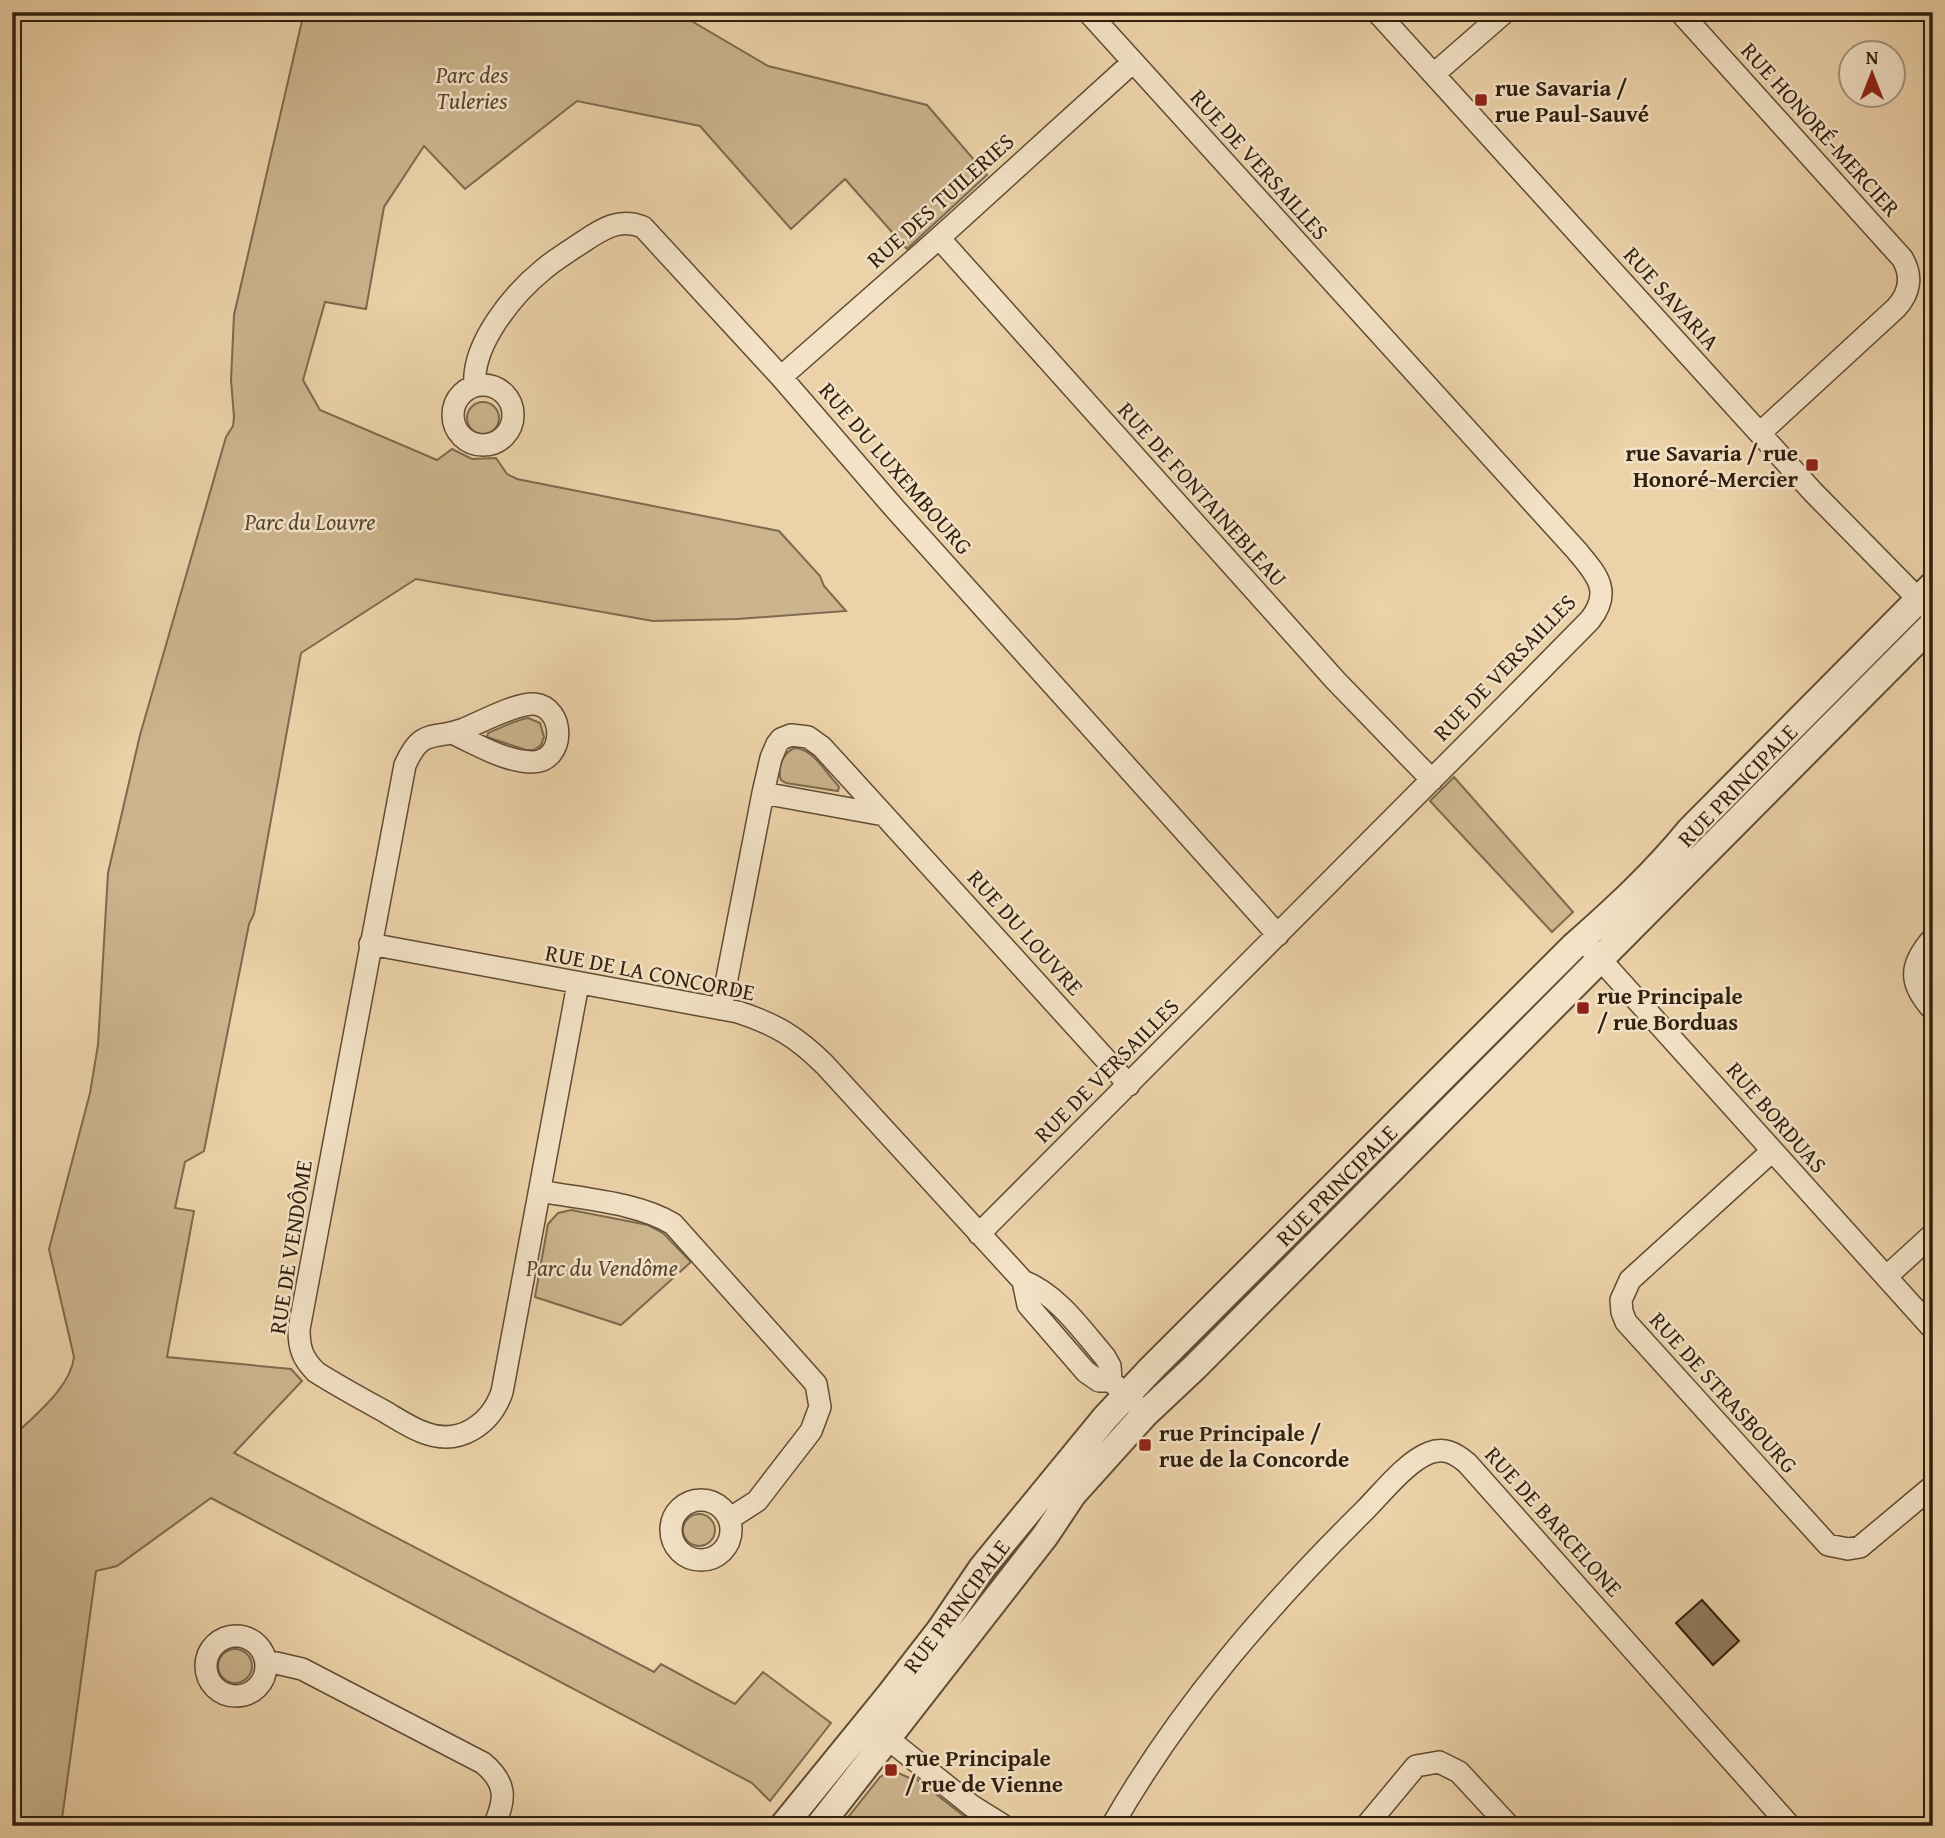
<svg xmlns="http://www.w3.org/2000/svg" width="1945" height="1838" font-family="'Gentium Book Plus',serif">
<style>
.green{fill:#ccb48e;stroke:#7e6a4e;stroke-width:2}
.building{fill:#927c5f;stroke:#311f0f;stroke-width:2}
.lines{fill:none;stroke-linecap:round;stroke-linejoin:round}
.minor-casing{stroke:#604c35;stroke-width:24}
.tertiary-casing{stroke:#604c35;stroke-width:30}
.minor{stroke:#f3e2c6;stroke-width:21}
.tertiary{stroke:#f3e2c6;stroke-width:26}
.poi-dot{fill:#8f2418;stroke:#f3e2c6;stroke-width:2.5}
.labels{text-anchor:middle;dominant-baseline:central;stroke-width:5;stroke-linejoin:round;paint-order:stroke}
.park-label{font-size:23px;font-style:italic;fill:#58442f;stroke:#f3e2c6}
.poi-label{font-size:23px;font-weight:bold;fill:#311f0f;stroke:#f3e2c6;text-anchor:start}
.street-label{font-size:23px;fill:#311f0f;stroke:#f3e2c6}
</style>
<rect width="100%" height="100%" fill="#ecd2a8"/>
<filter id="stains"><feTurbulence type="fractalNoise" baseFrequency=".00286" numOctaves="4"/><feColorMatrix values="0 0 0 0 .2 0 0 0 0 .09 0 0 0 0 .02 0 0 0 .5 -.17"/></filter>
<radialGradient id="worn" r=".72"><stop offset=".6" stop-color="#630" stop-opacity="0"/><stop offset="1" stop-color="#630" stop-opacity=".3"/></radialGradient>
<path class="green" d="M304,12H676L768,66L927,105L987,175L907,249L845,179L791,229L700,126L577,101L465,189L424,146L384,207L366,309L325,302L303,380L320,410L437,460L452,449L472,459L496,458L507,474L517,479L779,531L820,576L824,586L846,611L737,619L653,621L416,579L301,653L254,914L249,924L204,1151L185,1162L175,1208L194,1211L167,1357L291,1369L302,1381L234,1453L654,1672L661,1664L735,1704L763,1672L831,1723L770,1801L752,1783L211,1498L117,1566L96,1571L61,1826H12V1438C34,1415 70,1389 74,1357L49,1249L90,1093L98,1045L108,873L140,735L226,437L233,426L234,417L231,380L234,315Z
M467 418a16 16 0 1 1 32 0a16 16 0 1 1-32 0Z
M528,718L540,723L544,737L541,745L534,750H526L487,737L488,733C501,728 515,720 528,718Z
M794,748C812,748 824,770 836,783L839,787L838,791L786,783L781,780C777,768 782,754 794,748Z
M1454,777L1573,912L1552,932L1430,801Z
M571,1210L648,1225L663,1233L691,1262L621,1325L535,1297L548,1224L558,1213Z
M683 1530a16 16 0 1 1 32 0a16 16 0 1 1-32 0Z
M218 1666a17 17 0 1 1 34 0a17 17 0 1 1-34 0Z
M889,1772H896L912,1779L915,1778L977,1826L842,1825L880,1777Z"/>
<path class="building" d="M1702,1600L1739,1641L1713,1665L1676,1623Z"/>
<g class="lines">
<defs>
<path id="minor" d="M1377,12L1813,492L1933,614
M1680,12L1902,258C1913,276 1910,293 1896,308L1760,433
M1434,74L1505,12
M939,238L1336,681L1432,780
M781,377L939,238L1133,62
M453 415a30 30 0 1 1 60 0a30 30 0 1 1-60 0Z
M475,386C471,345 513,294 544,269C553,261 565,254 575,247C597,233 616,216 643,227L781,377L896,510L1278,935
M452,733C476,744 506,762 532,762C566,762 566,707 534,704C516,703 481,722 464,729C432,741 422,727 405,765L299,1329C299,1348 302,1358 316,1372C338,1386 360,1398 382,1410C396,1418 410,1428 425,1433C460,1446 491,1424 502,1392L578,984
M763,793L771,758L777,744L781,739L791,735L808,737L822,747L884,815
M1933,938C1909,965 1908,983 1933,1010
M1582,939L1933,1329
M370,944L738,1012C775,1024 797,1037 825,1065L1023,1281C1058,1295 1081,1329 1105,1357L1110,1366L1111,1381L1136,1405
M721,1009L763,793L884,815L1129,1085
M1771,1152L1630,1280L1621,1300L1622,1312L1626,1322L1828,1545L1848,1549L1860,1547L1933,1486
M540,1191C581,1199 637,1202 673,1224L816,1384L820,1407L811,1431L757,1501L729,1519
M979,1234L1515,696L1590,620C1613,591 1596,574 1577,551L1088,12
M1886,1277L1933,1234
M1023,1281L1028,1305L1086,1372L1099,1381H1111
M671 1530a30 30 0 1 1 60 0a30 30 0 1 1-60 0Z
M206 1666a30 30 0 1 1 60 0a30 30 0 1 1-60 0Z
M266,1664L276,1663L302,1669L483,1763C507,1783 506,1799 494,1826
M877,1730L972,1806L1004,1826
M1112,1826C1179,1708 1269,1605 1365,1510C1382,1493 1406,1462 1429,1453C1444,1447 1455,1453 1467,1463L1790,1826
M1366,1826L1416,1766L1439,1762L1459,1772L1509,1826"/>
<path id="tertiary" d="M783,1826L888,1697L940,1630L982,1568L1105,1418L1151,1369L1574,946C1616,909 1654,874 1690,830L1933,585
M819,1826L1045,1536L1073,1494L1145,1414L1195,1367L1933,624"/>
</defs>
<use href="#minor" class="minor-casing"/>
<use href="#tertiary" class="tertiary-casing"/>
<use href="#minor" class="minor"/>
<use href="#tertiary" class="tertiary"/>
</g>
<g class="poi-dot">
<rect x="1474" y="93" width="14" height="14" rx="3.5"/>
<rect x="1805" y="458" width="14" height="14" rx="3.5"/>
<rect x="1576" y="1001" width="14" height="14" rx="3.5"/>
<rect x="1138" y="1438" width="14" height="14" rx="3.5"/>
<rect x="884" y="1763" width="14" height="14" rx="3.5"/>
</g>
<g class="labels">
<g class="park-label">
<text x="472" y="74">Parc des<tspan x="472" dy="26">Tuleries</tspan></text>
<text x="310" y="521">Parc du Louvre</text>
<text x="602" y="1267">Parc du Vendôme</text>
</g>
<g class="poi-label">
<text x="1495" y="87">rue Savaria /<tspan x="1495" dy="26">rue Paul-Sauvé</tspan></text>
<text x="1798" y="452" text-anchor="end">rue Savaria / rue<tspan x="1798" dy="26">Honoré-Mercier</tspan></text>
<text x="1597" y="995">rue Principale<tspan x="1597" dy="26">/ rue Borduas</tspan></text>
<text x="1159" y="1432">rue Principale /<tspan x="1159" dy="26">rue de la Concorde</tspan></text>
<text x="905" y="1757">rue Principale<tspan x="905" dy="26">/ rue de Vienne</tspan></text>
</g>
<g class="street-label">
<text transform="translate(1821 129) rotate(48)">RUE HONORÉ-MERCIER</text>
<text transform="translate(1260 164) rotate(48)">RUE DE VERSAILLES</text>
<text transform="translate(940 200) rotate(-42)">RUE DES TUILERIES</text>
<text transform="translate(1672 298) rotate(48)">RUE SAVARIA</text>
<text transform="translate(896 468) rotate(49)">RUE DU LUXEMBOURG</text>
<text transform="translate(1203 494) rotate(48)">RUE DE FONTAINEBLEAU</text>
<text transform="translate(1504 667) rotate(-46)">RUE DE VERSAILLES</text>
<text transform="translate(1737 785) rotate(-46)">RUE PRINCIPALE</text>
<text transform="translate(1026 932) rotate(48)">RUE DU LOUVRE</text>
<text transform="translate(650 972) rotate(11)">RUE DE LA CONCORDE</text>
<text transform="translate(1106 1070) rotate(-45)">RUE DE VERSAILLES</text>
<text transform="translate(1777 1117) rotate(49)">RUE BORDUAS</text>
<text transform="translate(1336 1185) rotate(-45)">RUE PRINCIPALE</text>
<text transform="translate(290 1247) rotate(-81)">RUE DE VENDÔME</text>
<text transform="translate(1724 1392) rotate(48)">RUE DE STRASBOURG</text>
<text transform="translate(1554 1521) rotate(48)">RUE DE BARCELONE</text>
<text transform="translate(956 1606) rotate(-53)">RUE PRINCIPALE</text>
</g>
</g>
<rect width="1945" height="1838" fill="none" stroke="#ecd2a8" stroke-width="42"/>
<rect x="14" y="14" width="1917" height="1810" fill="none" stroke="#311f0f" stroke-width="3.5"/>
<rect x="21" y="21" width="1903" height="1796" fill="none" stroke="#311f0f" stroke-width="2"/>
<g transform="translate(1872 74)"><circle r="33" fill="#f3e2c6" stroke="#a5947d" stroke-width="2"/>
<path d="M0-5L12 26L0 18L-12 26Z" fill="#8f2418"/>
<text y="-10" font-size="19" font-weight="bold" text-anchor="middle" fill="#311f0f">N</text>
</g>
<rect width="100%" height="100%" filter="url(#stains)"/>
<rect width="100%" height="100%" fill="url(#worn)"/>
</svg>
